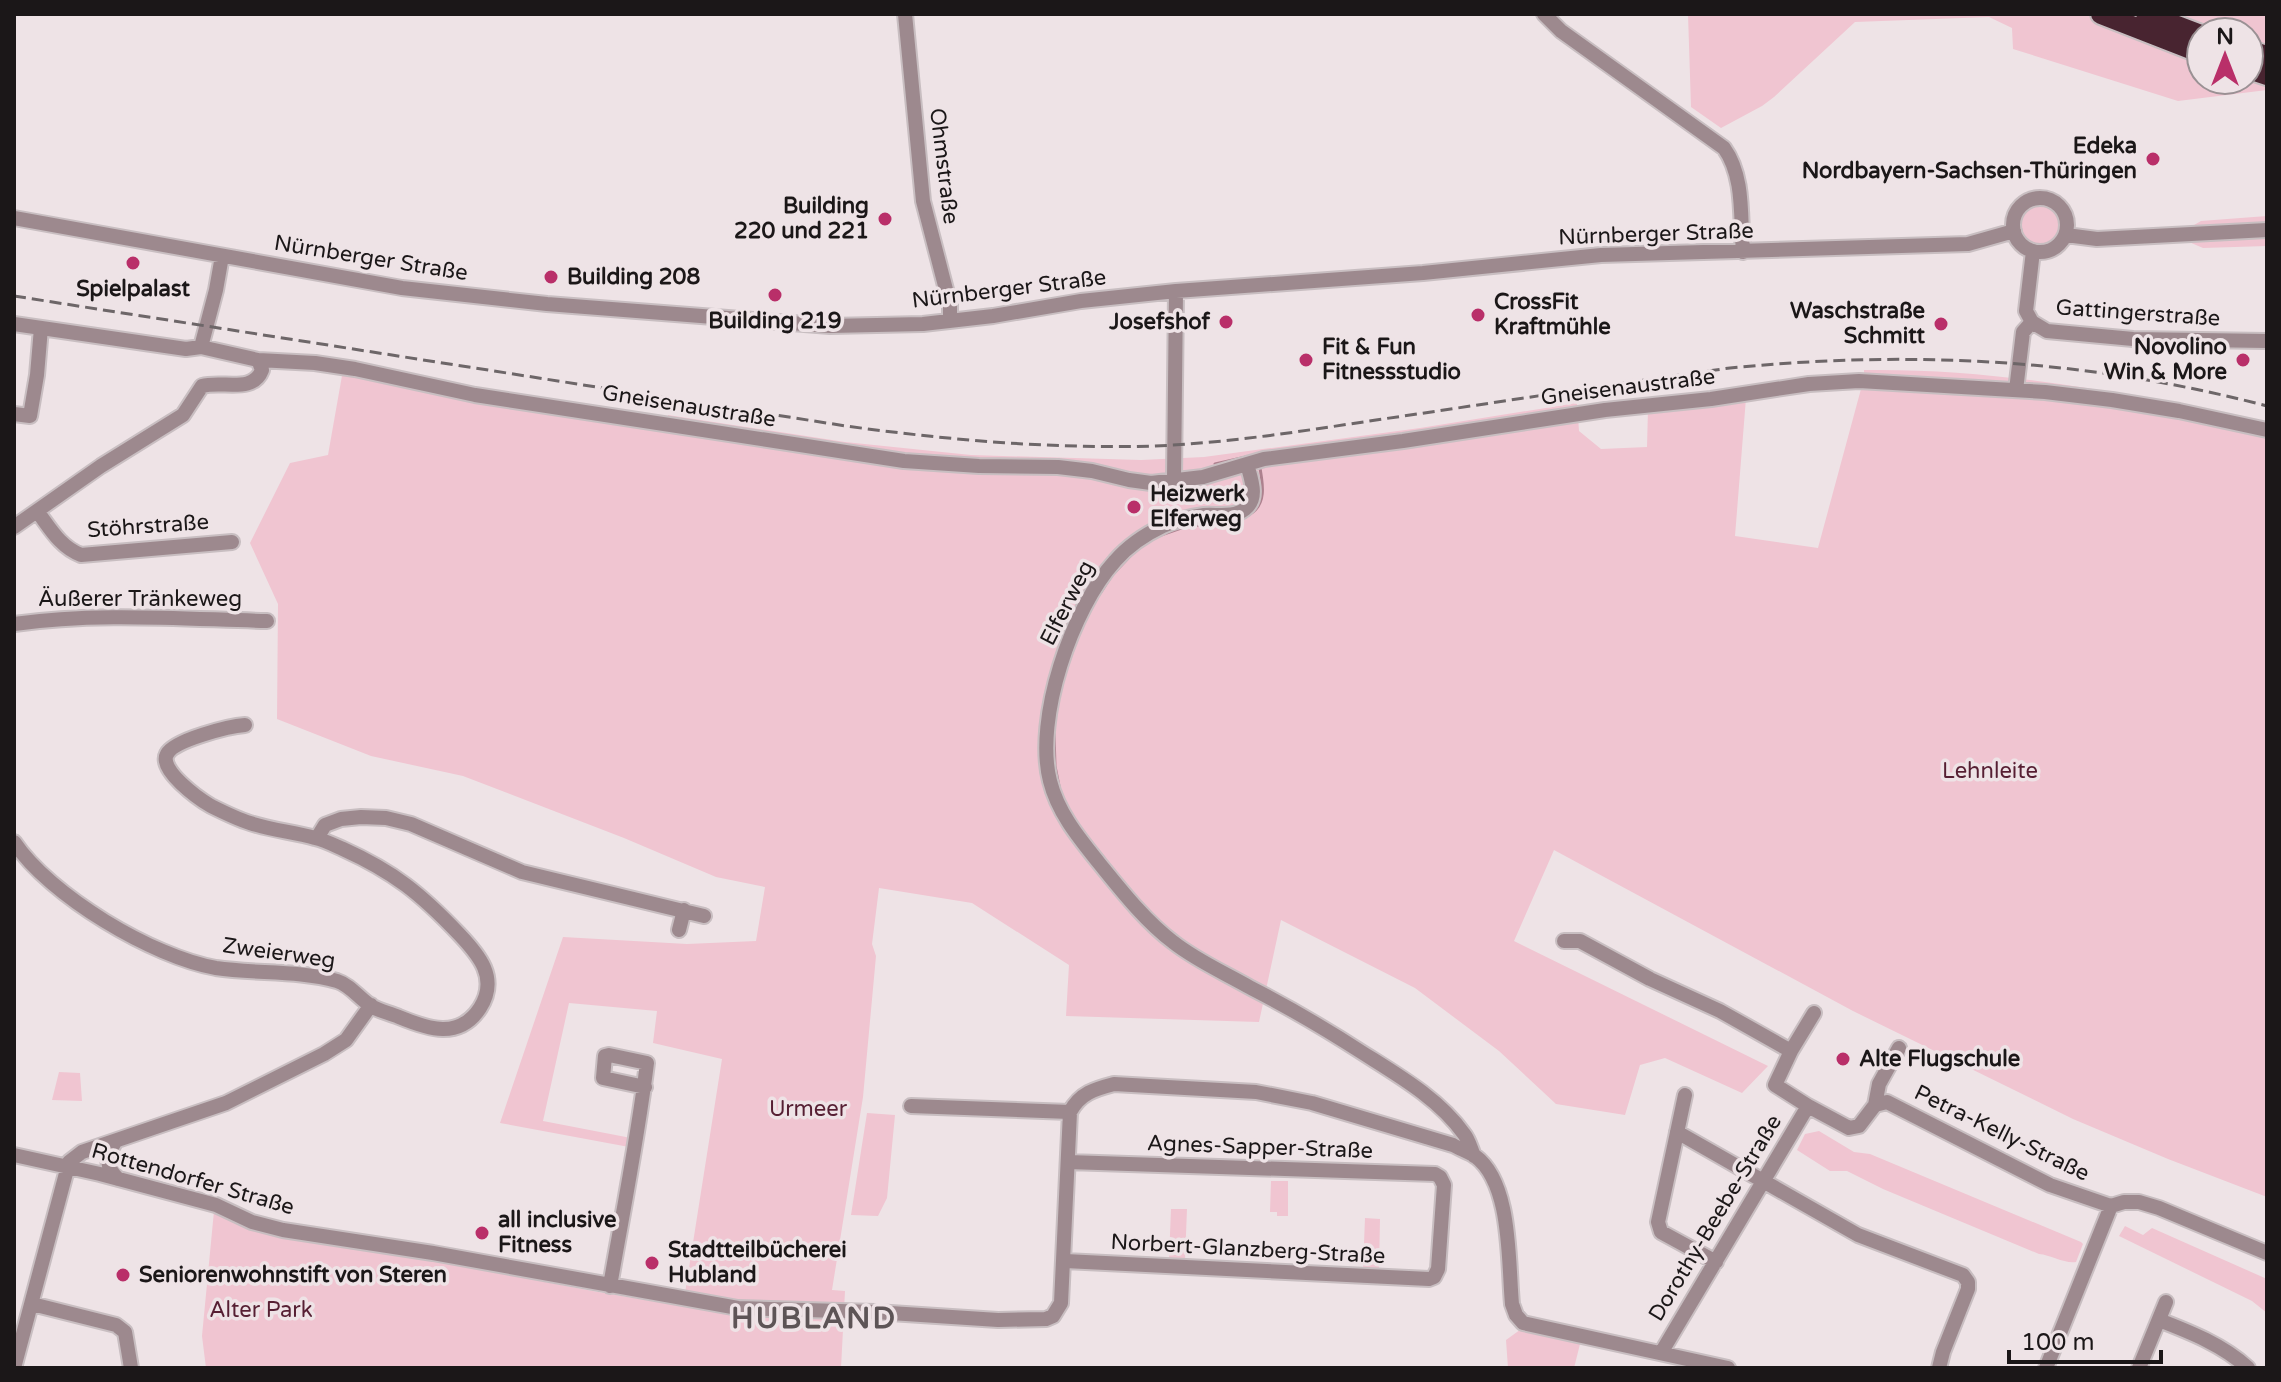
<svg xmlns="http://www.w3.org/2000/svg" width="2281" height="1382" font-family="'Varela Round',sans-serif">
<style>
.green{fill:#f0c5d1;fill-rule:evenodd}
.lines{fill:none;stroke-linecap:round;stroke-linejoin:round}
.stream{stroke:#ad818e;stroke-width:3}
.minor-casing{stroke:#c8bec1;stroke-width:18}
.highway-casing{stroke:#c8bec1;stroke-width:24}
.minor{stroke:#9d898e;stroke-width:14}
.highway{stroke:#482430;stroke-width:20}
.rail{stroke:#6d6668;stroke-width:3;stroke-dasharray:12 6;stroke-linecap:butt}
.poi-dot{fill:#b92f69;stroke:#eee3e6;stroke-width:3}
.labels{text-anchor:middle;dominant-baseline:central;stroke-width:7;stroke-linejoin:round;paint-order:stroke}
.poi-label{font-size:22px;font-weight:bold;fill:#1b1718;stroke:#eee3e6;text-anchor:start}
.street-label{font-size:22px;fill:#1b1718;stroke:#eee3e6}
.park-label{font-size:22px;fill:#561f33;stroke:#eee3e6}
.district-label{font-size:30px;font-weight:bold;letter-spacing:2px;fill:#5d5456;stroke:#eee3e6}
</style>
<rect width="100%" height="100%" fill="#eee3e6"/>
<path class="green" d="M1688,14H2267V90L2178,101L2013,49L2012,28L1989,17L1855,22L1774,97L1762,106L1721,128L1691,107ZM2201,32H2249V80H2201Z
M2021 225a19 19 0 1 1 38 0a19 19 0 1 1-38 0Z
M2267,216V246L2203,248L2175,236L2201,221Z
M343,370L667,428L668,415L845,442L971,455L1141,460L1204,457L1420,428L1577,403L1579,431L1601,449L1647,447L1648,409L1746,398L1735,536L1818,548L1861,389L1864,385V370C2000,368 2134,394 2267,424V1197L2168,1159L2073,1119L1853,1011L1554,850L1514,941L1768,1066L1742,1093L1665,1058L1640,1065L1625,1115L1556,1104L1499,1051L1415,988L1281,920L1259,1022L1066,1016L1069,965L972,903L879,888L872,944L876,956L863,1097L832,1290L845,1291L841,1368H206L202,1336L214,1211C370,1245 525,1282 683,1306L722,1059L653,1043L657,1011L569,1003L543,1121L631,1138L629,1147L500,1123L563,937L687,944L756,941L765,887L716,877L624,838L463,776L371,756L277,719L278,604L250,543L290,463L328,455Z
M59,1072L80,1073L82,1101L52,1100Z
M867,1113L895,1115L887,1198L878,1216L851,1215Z
M1819,1131L1854,1152L1870,1154L2081,1242L2083,1244L2076,1262C2065,1264 2051,1255 2039,1254L1883,1189L1847,1171H1830L1797,1150L1805,1134Z
M1271,1181H1288V1216H1277V1212H1270Z
M1171,1209H1187L1185,1260L1169,1259Z
M1365,1218L1380,1219L1379,1269H1363Z
M2125,1226L2143,1235L2152,1228L2267,1279V1313L2252,1301L2119,1236Z
M1524,1327L1581,1340L1574,1368H1508L1506,1340Z"/>
<g class="lines">
<path class="stream" d="M1215,464L1246,457
M1246,516C1268,507 1263,483 1259,463
M1161,535L1184,527L1231,521
M1115,572L1132,554
M1101,592L1110,578
M1054,734L1055,766L1059,786"/>
<defs>
<path id="minor" d="M905,14L923,201L950,305V321
M1544,14L1561,31L1724,148C1745,177 1740,219 1743,252
M2013 225a27 27 0 1 1 54 0a27 27 0 1 1-54 0Z
M14,218L402,288L547,304L830,326L923,324L993,316L1081,301L1176,291L1423,273L1601,255L1968,244L2014,231
M2066,235L2097,239L2267,230
M2033,251L2026,311L2032,322L2047,331L2133,339L2267,341
M14,324L186,349L201,347L258,360L315,363L355,369L475,395L904,461L979,466L1058,467L1092,471L1129,480L1151,483L1203,477L1264,459L1403,441L1605,410L1711,399L1809,384L1859,381L2045,392L2112,400L2179,411L2267,430
M201,347L216,290L222,256
M2016,390L2023,332L2032,322
M14,414L30,416L37,375L41,328
M1247,464C1251,479 1259,498 1245,509C1234,518 1217,514 1204,515C1190,517 1175,520 1163,526C1146,534 1128,546 1115,561C1072,608 1034,719 1050,781C1058,813 1079,838 1099,863C1121,890 1145,921 1173,942C1197,961 1225,973 1251,988C1290,1008 1329,1031 1366,1055C1401,1077 1440,1100 1464,1134C1469,1140 1471,1149 1474,1156
M1174,479L1176,291
M37,511C50,528 60,547 81,555L232,542
M14,527L101,466L183,415L202,386C222,380 253,394 262,370L258,360
M14,624C97,612 183,619 267,621
M317,838L325,825L341,819L361,817L386,818L411,824L522,872L704,916
M14,842C50,896 153,957 216,968C256,974 298,970 337,981C350,985 359,998 371,1006C379,1011 390,1013 399,1017C428,1029 459,1040 480,1008C499,978 479,955 459,934C421,894 394,872 343,849C334,845 324,840 315,838C293,832 271,830 250,823C237,819 223,812 211,806C199,799 158,770 167,754C174,740 230,726 245,725
M679,930L684,910
M1564,941H1580L1650,979L1720,1011L1791,1051L1775,1085L1808,1106L1849,1128L1859,1126L1875,1105L1887,1102L2050,1185L2111,1206
M1791,1051L1814,1013
M1685,1095L1658,1222L1661,1232L1716,1262
M1875,1105L1879,1084L1899,1048
M911,1106L1070,1112
M1677,1132L1858,1235L1963,1275L1968,1282V1289L1943,1352L1939,1368
M115,1142C106,1157 105,1166 118,1179
M14,1155L100,1174L216,1205L252,1222L283,1230L433,1253L738,1308L875,1312L998,1320L1046,1319L1053,1316L1061,1303L1070,1112C1080,1093 1095,1089 1114,1084L1256,1092L1312,1103L1453,1145C1460,1149 1469,1152 1475,1156C1512,1183 1508,1262 1512,1304L1516,1315L1523,1323L1728,1368
M2111,1206L2124,1202H2139L2159,1208L2267,1253
M1065,1261L1429,1279L1434,1277L1438,1269L1444,1185L1440,1177L1435,1174L1068,1162
M610,1286C623,1211 638,1137 647,1063L609,1055L605,1056L603,1078L645,1087
M32,1304L116,1325L125,1332L131,1368
M2159,1320C2190,1332 2223,1345 2248,1368
M1661,1353L1808,1106
M14,1368L69,1162L82,1152L226,1103L324,1054L346,1040L371,1005
M2046,1368L2111,1206
M2139,1368L2166,1302"/>
<path id="highway" d="M2101,14L2201,53
M2146,14L2201,35
M2249,51L2267,56
M2249,69L2267,75"/>
</defs>
<use href="#minor" class="minor-casing"/>
<use href="#highway" class="highway-casing"/>
<use href="#minor" class="minor"/>
<use href="#highway" class="highway"/>
<path class="rail" d="M14,296L846,426C949,440 1050,449 1154,446C1228,443 1303,431 1376,420C1494,403 1612,384 1730,368C1914,350 2088,359 2267,406"/>
</g>
<g class="poi-dot">
<circle cx="2153" cy="159" r="8"/>
<circle cx="885" cy="219" r="8"/>
<circle cx="133" cy="263" r="8"/>
<circle cx="551" cy="277" r="8"/>
<circle cx="775" cy="295" r="8"/>
<circle cx="1478" cy="315" r="8"/>
<circle cx="1226" cy="322" r="8"/>
<circle cx="1941" cy="324" r="8"/>
<circle cx="1306" cy="360" r="8"/>
<circle cx="2243" cy="360" r="8"/>
<circle cx="1134" cy="507" r="8"/>
<circle cx="1843" cy="1059" r="8"/>
<circle cx="482" cy="1233" r="8"/>
<circle cx="652" cy="1263" r="8"/>
<circle cx="123" cy="1275" r="8"/>
</g>
<g class="labels">
<g class="poi-label">
<text x="2137" y="146" text-anchor="end">Edeka<tspan x="2137" dy="25">Nordbayern-Sachsen-Thüringen</tspan></text>
<text x="869" y="206" text-anchor="end">Building<tspan x="869" dy="25">220 und 221</tspan></text>
<text x="567" y="277">Building 208</text>
<text x="133" y="289" text-anchor="middle">Spielpalast</text>
<text x="1494" y="302">CrossFit<tspan x="1494" dy="25">Kraftmühle</tspan></text>
<text x="1925" y="311" text-anchor="end">Waschstraße<tspan x="1925" dy="25">Schmitt</tspan></text>
<text x="775" y="321" text-anchor="middle">Building 219</text>
<text x="1210" y="322" text-anchor="end">Josefshof</text>
<text x="1322" y="347">Fit &amp; Fun<tspan x="1322" dy="25">Fitnessstudio</tspan></text>
<text x="2227" y="347" text-anchor="end">Novolino<tspan x="2227" dy="25">Win &amp; More</tspan></text>
<text x="1150" y="494">Heizwerk<tspan x="1150" dy="25">Elferweg</tspan></text>
<text x="1859" y="1059">Alte Flugschule</text>
<text x="498" y="1220">all inclusive<tspan x="498" dy="25">Fitness</tspan></text>
<text x="668" y="1250">Stadtteilbücherei<tspan x="668" dy="25">Hubland</tspan></text>
<text x="139" y="1275">Seniorenwohnstift von Steren</text>
</g>
<g class="street-label">
<text transform="translate(944 166) rotate(83)">Ohmstraße</text>
<text transform="translate(1656 234) rotate(-2)">Nürnberger Straße</text>
<text transform="translate(371 258) rotate(9)">Nürnberger Straße</text>
<text transform="translate(1009 289) rotate(-7)">Nürnberger Straße</text>
<text transform="translate(2138 313) rotate(4)">Gattingerstraße</text>
<text transform="translate(1628 387) rotate(-7)">Gneisenaustraße</text>
<text transform="translate(689 406) rotate(9)">Gneisenaustraße</text>
<text transform="translate(148 526) rotate(-4)">Stöhrstraße</text>
<text x="140" y="599">Äußerer Tränkeweg</text>
<text transform="translate(1067 603) rotate(-63)">Elferweg</text>
<text transform="translate(279 953) rotate(8)">Zweierweg</text>
<text transform="translate(2002 1133) rotate(26)">Petra-Kelly-Straße</text>
<text transform="translate(1260 1147) rotate(2)">Agnes-Sapper-Straße</text>
<text transform="translate(193 1179) rotate(16)">Rottendorfer Straße</text>
<text transform="translate(1715 1218) rotate(-59)">Dorothy-Beebe-Straße</text>
<text transform="translate(1248 1249) rotate(3)">Norbert-Glanzberg-Straße</text>
</g>
<g class="park-label">
<text x="1990" y="771">Lehnleite</text>
<text x="808" y="1109">Urmeer</text>
<text x="261" y="1310">Alter Park</text>
</g>
<g class="district-label">
<text x="814" y="1318">HUBLAND</text>
</g>
</g>
<rect width="2281" height="1382" fill="none" stroke="#1b1718" stroke-width="32"/>
<g transform="translate(2225 56)"><circle r="38" fill="#eee3e6" stroke="#9a9194" stroke-width="2"/>
<path d="M0-6L14 30L0 20L-14 30Z" fill="#b92f69"/>
<text y="-12" font-size="22" font-weight="bold" text-anchor="middle" fill="#1b1718">N</text>
</g>
<path d="M2009 1350v12h152v-12" fill="none" stroke="#1b1718" stroke-width="4"/>
<text x="2021" y="1350" font-size="24" fill="#1b1718" stroke="#eee3e6" stroke-width="6" paint-order="stroke">100 m</text>
</svg>
